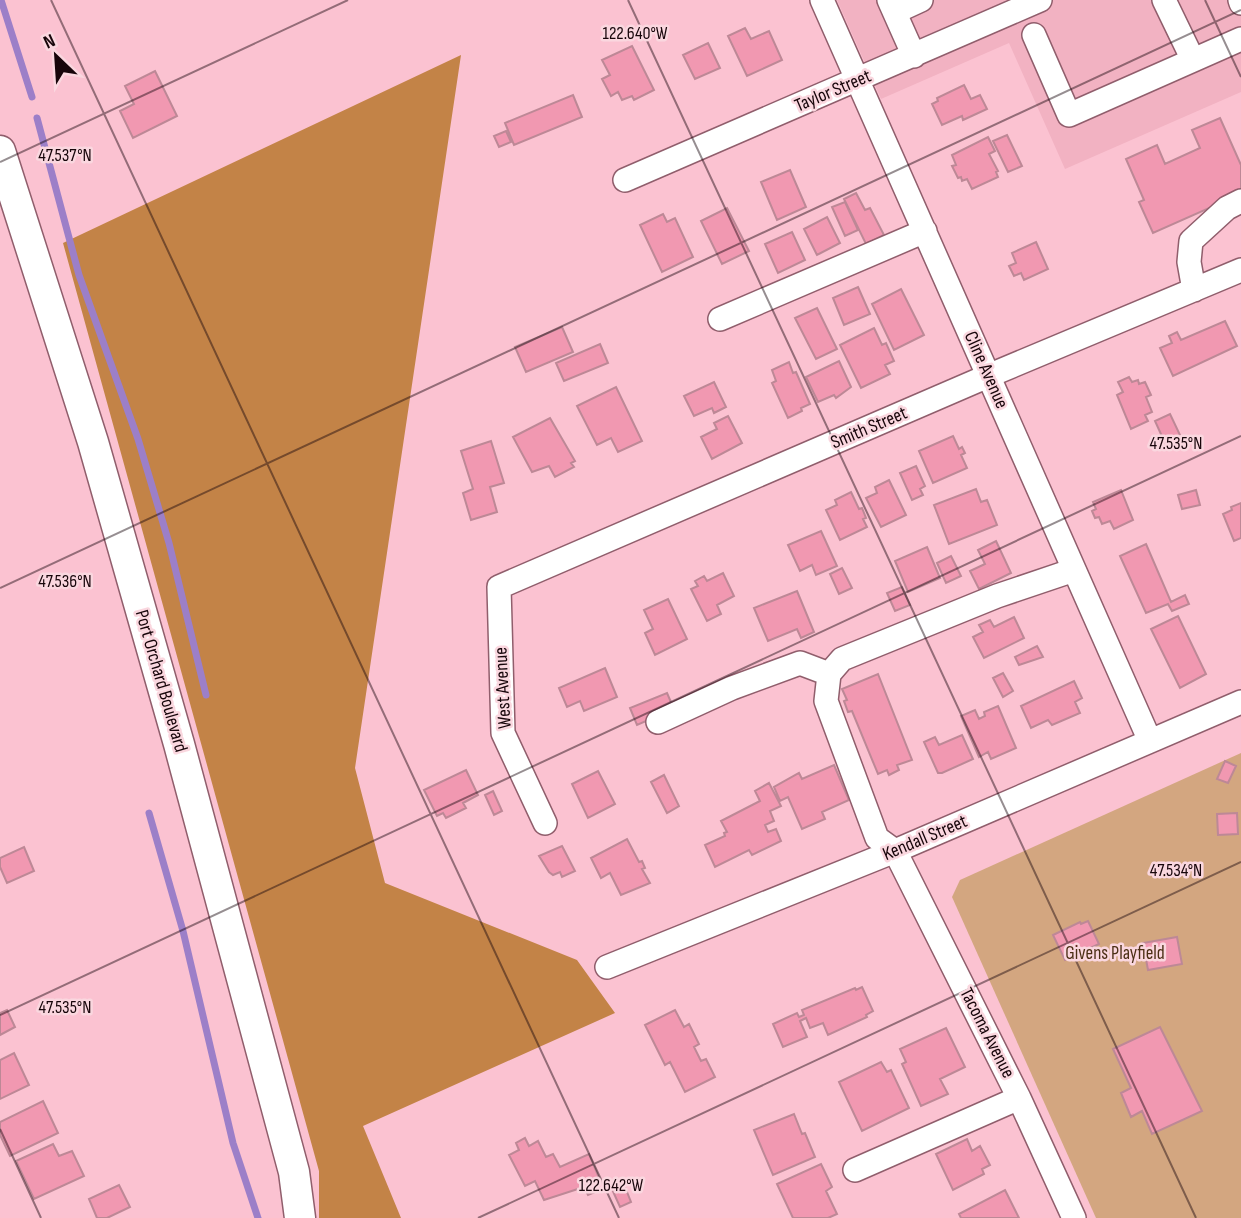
<svg xmlns="http://www.w3.org/2000/svg" width="1241" height="1218" font-family="'Sofia Sans Condensed',sans-serif">
<style>
.built{fill:#f2b2c2}
.green{fill:#d3a680}
.forest{fill:#c38347}
.lines{fill:none;stroke-linecap:round;stroke-linejoin:round}
.stream{stroke:#9c7fc8;stroke-width:7}
.building{fill:#f198b1;stroke:#bd8896;stroke-width:2}
.minor-casing{stroke:#905e6c;stroke-width:26}
.major-casing{stroke:#905e6c;stroke-width:33}
.minor{stroke:#fff;stroke-width:23}
.major{stroke:#fff;stroke-width:30}
.ticks{fill:none;stroke:#17050a;stroke-width:2;stroke-opacity:0.45}
.labels{text-anchor:middle;dominant-baseline:central;stroke-width:5;stroke-linejoin:round;paint-order:stroke}
.street-label{font-size:19px;fill:#17050a;stroke:#fad7df}
.park-label{font-size:19px;fill:#4b2f15;stroke:#fad7df}
.ticks-label{font-size:18px;text-anchor:middle;fill:#17050a;stroke:#fad7df;stroke-width:5;stroke-linejoin:round;paint-order:stroke}
</style>
<rect width="100%" height="100%" fill="#fbc2d1"/>
<path class="built" d="M837,0H1241V92L1065,169L1009,43L881,99Z"/>
<path class="green" d="M1241,753V1218H1096L952,897L960,880Z"/>
<path class="forest" d="M461,55L355,768L385,883L577,960L615,1013L363,1126L401,1218H319V1171L63,243Z"/>
<g class="lines">
<path class="stream" d="M1,0L32,97
M37,118L79,275L138,439L169,543L206,695
M149,813L183,931L233,1143L258,1218"/>
</g>
<path class="building" d="M745,28L751,39L769,31L782,60L747,76L728,36Z
M708,43L720,68L695,79L683,55Z
M632,46L654,90L634,100L632,96L622,100L618,92L611,96L602,79L610,75L602,60Z
M155,71L177,116L133,138L120,111L134,104L125,86Z
M964,85L971,99L980,95L987,109L963,120L962,116L942,125L932,104L938,101L937,98Z
M573,95L582,117L514,145L505,123Z
M1220,118L1241,165V194L1153,233L1139,202L1144,200L1126,159L1157,145L1165,164L1200,148L1192,130Z
M506,131L511,142L499,147L494,136Z
M1007,135L1022,166L1008,172L993,141Z
M988,137L995,151L989,154L998,171L996,172L998,177L972,189L967,179L962,181L961,177L958,178L952,166L956,165L952,155Z
M790,170L806,207L777,220L761,182Z
M856,193L865,210L870,208L884,235L866,244L844,199Z
M845,202L858,230L845,236L832,207Z
M727,208L749,251L722,264L701,221Z
M663,214L667,222L675,218L693,257L662,272L640,225Z
M827,217L840,243L817,255L804,229Z
M792,232L805,260L778,273L765,244Z
M1036,242L1048,269L1024,280L1021,273L1014,276L1009,266L1016,263L1012,253Z
M858,287L870,314L844,325L833,298Z
M901,289L924,335L894,350L872,304Z
M817,308L837,349L816,359L795,318Z
M1225,321L1237,346L1173,376L1160,348L1172,343L1169,336L1177,332L1181,340Z
M562,327L573,352L526,372L515,347Z
M874,328L882,345L886,343L894,361L885,365L890,374L861,388L840,345Z
M600,344L608,363L564,381L556,363Z
M839,361L851,387L836,398L834,395L818,402L806,377Z
M789,362L793,373L796,372L810,404L801,408L802,411L788,418L772,383L776,381L772,370Z
M1129,377L1132,382L1138,380L1139,384L1145,382L1151,395L1146,397L1152,412L1145,415L1148,421L1131,429L1117,395L1123,392L1118,382Z
M714,382L726,407L714,413L712,408L694,416L684,396Z
M616,387L642,441L618,452L611,438L597,445L577,406Z
M1170,414L1180,435L1165,443L1155,421Z
M728,416L742,443L712,459L701,437L717,429L714,423Z
M550,418L575,461L571,463L574,467L555,477L549,466L532,472L513,437Z
M953,436L959,449L962,447L965,453L961,455L967,468L933,483L919,451Z
M491,441L504,483L490,487L497,512L471,520L463,493L473,489L461,451Z
M916,466L925,486L920,489L923,495L912,500L900,473Z
M889,480L906,515L881,527L866,498L877,493L875,487Z
M976,489L981,502L987,500L997,525L949,544L934,505Z
M1121,490L1133,520L1114,529L1110,521L1102,524L1099,517L1095,518L1092,511L1096,509L1093,502Z
M1196,490L1200,505L1182,509L1178,495Z
M851,492L859,509L862,508L866,518L863,519L867,527L840,540L826,510L837,505L835,500Z
M1241,503V538L1234,541L1223,514L1232,510L1231,507Z
M821,531L837,566L816,575L812,565L800,571L788,545Z
M996,541L1011,573L979,589L970,571L985,564L978,550Z
M1146,544L1171,602L1185,595L1189,604L1172,611L1168,604L1146,613L1120,556Z
M927,547L940,578L908,592L895,561Z
M951,556L961,576L946,583L937,563Z
M842,568L852,588L839,594L830,574Z
M723,573L734,596L717,605L721,614L707,621L691,589L698,586L695,581L704,576L707,581Z
M902,587L910,605L895,611L887,593Z
M797,591L814,632L801,638L797,629L768,641L754,608Z
M668,599L687,639L655,655L645,633L653,629L644,610Z
M1178,616L1206,674L1180,688L1151,629Z
M1014,617L1024,638L984,658L973,637L983,632L979,625L990,620L994,627Z
M1037,646L1043,657L1019,665L1015,657Z
M605,668L617,697L584,711L580,701L567,707L559,688Z
M1003,673L1013,691L1003,697L993,678Z
M878,674L912,760L897,765L899,770L889,775L887,770L878,774L852,711L848,712L844,701L847,700L842,689Z
M1074,681L1082,698L1075,702L1080,713L1052,725L1048,720L1031,728L1021,706Z
M667,693L674,709L637,725L630,708Z
M998,706L1016,748L991,759L988,752L979,757L961,716L975,710L979,719L985,716L984,712Z
M962,735L973,759L942,773H938L924,742L935,737L939,745Z
M1225,761L1236,766L1228,783L1217,779Z
M834,765L849,800L822,812L825,819L802,829L788,797L780,801L774,787L799,773L802,779Z
M466,770L478,795L463,803L466,808L446,818L443,813L437,816L424,790Z
M598,771L615,804L588,818L572,784Z
M664,775L679,806L667,813L651,782Z
M769,783L781,806L770,811L774,821L765,825L768,832L776,829L781,841L752,855L749,850L715,867L705,845L725,836L724,833L727,832L721,821L760,801L755,791Z
M493,791L502,811L494,815L485,795Z
M1237,813L1238,834L1218,835L1217,814Z
M627,839L639,862L642,861L645,868L642,869L650,883L621,895L610,873L601,878L591,858Z
M562,846L575,871L562,877L560,872L553,875L549,872L539,856Z
M24,847L34,871L7,883L0,867V858Z
M1088,921L1099,944L1065,960L1053,935L1080,922L1081,924Z
M1177,937L1182,964L1148,970L1143,943Z
M862,987L873,1011L866,1015L867,1017L828,1035L823,1023L810,1028L806,1018L800,1021L807,1037L783,1047L773,1024L797,1013L799,1017L804,1015L802,1010L855,988L856,990Z
M7,1010L15,1027L0,1035V1013Z
M675,1010L684,1027L689,1024L699,1044L694,1047L701,1061L706,1059L715,1077L685,1092L670,1062L665,1065L645,1025Z
M1160,1027L1202,1111L1152,1134L1142,1111L1131,1117L1121,1093L1131,1088L1113,1049Z
M946,1028L965,1067L940,1079L948,1094L921,1106L902,1064L906,1062L900,1049Z
M14,1053L29,1085L0,1099V1060Z
M881,1062L887,1072L891,1070L909,1108L862,1131L839,1082Z
M43,1101L58,1133L10,1156L0,1135V1122Z
M794,1114L802,1134L805,1133L815,1157L773,1175L754,1130Z
M525,1138L529,1146L538,1141L546,1157L553,1154L560,1167L589,1154L600,1180L596,1181L600,1190L588,1195L584,1187L544,1200L535,1181L525,1186L509,1155L519,1150L516,1143Z
M967,1139L972,1151L980,1146L990,1165L982,1169L984,1174L953,1190L936,1154Z
M53,1144L59,1156L72,1151L84,1176L34,1199L16,1161Z
M821,1164L832,1187L826,1191L837,1214L828,1218H793L777,1184Z
M623,1182L631,1202L620,1207L611,1187Z
M119,1185L130,1207L107,1218H97L89,1199Z
M1005,1190L1019,1218H961L959,1214Z"/>
<g class="lines">
<defs>
<path id="minor" d="M822,0L1150,741
M889,0L914,56
M1164,0L1193,60
M1240,0L1241,3
M895,12L921,0
M1034,35L1069,115L1241,39
M625,180L1040,0
M1194,290L1189,262L1191,241L1227,208L1241,201
M720,319L925,231
M658,722L732,688L800,663L829,674
M545,823L503,733L499,587L988,376L1241,270
M607,967L895,851L1241,702
M855,1170L1019,1098
M1074,1218L1019,1098L895,851L877,838L826,701L829,674L842,659L997,596L1074,570"/>
<path id="major" d="M0,151L93,442L179,744L294,1172L300,1218"/>
</defs>
<use href="#minor" class="minor-casing"/>
<use href="#major" class="major-casing"/>
<use href="#minor" class="minor"/>
<use href="#major" class="major"/>
</g>
<path class="ticks" d="M51,0L619,1218M628,0L1196,1218M1205,0L1241,77M0,162L348,0M0,588L1241,10M0,1015L1241,436M0,1129L41,1218M478,1218L1241,862"/>
<g class="labels">
<g class="street-label">
<text transform="translate(833 91) rotate(-23)">Taylor Street</text>
<text transform="translate(986 370) rotate(66)">Cline Avenue</text>
<text transform="translate(869 428) rotate(-23)">Smith Street</text>
<text transform="translate(161 681) rotate(74)">Port Orchard Boulevard</text>
<text transform="translate(503 688) rotate(-93)">West Avenue</text>
<text transform="translate(925 838) rotate(-23)">Kendall Street</text>
<text transform="translate(987 1033) rotate(63)">Tacoma Avenue</text>
</g>
<g class="park-label">
<text x="1115" y="953">Givens Playfield</text>
</g>
</g>
<g class="ticks-label">
<text x="635" y="39">122.640°W</text>
<text x="65" y="161">47.537°N</text>
<text x="1176" y="449">47.535°N</text>
<text x="65" y="587">47.536°N</text>
<text x="1176" y="876">47.534°N</text>
<text x="65" y="1013">47.535°N</text>
<text x="611" y="1191">122.642°W</text>
</g>
<g transform="translate(56 56) rotate(335)" stroke="#fad7df" stroke-width="5" paint-order="stroke">
<path d="M0-5L12 26L0 18L-12 26Z" fill="#17050a"/>
<text y="-10" font-size="19" font-weight="bold" text-anchor="middle" fill="#17050a">N</text>
</g>
</svg>
